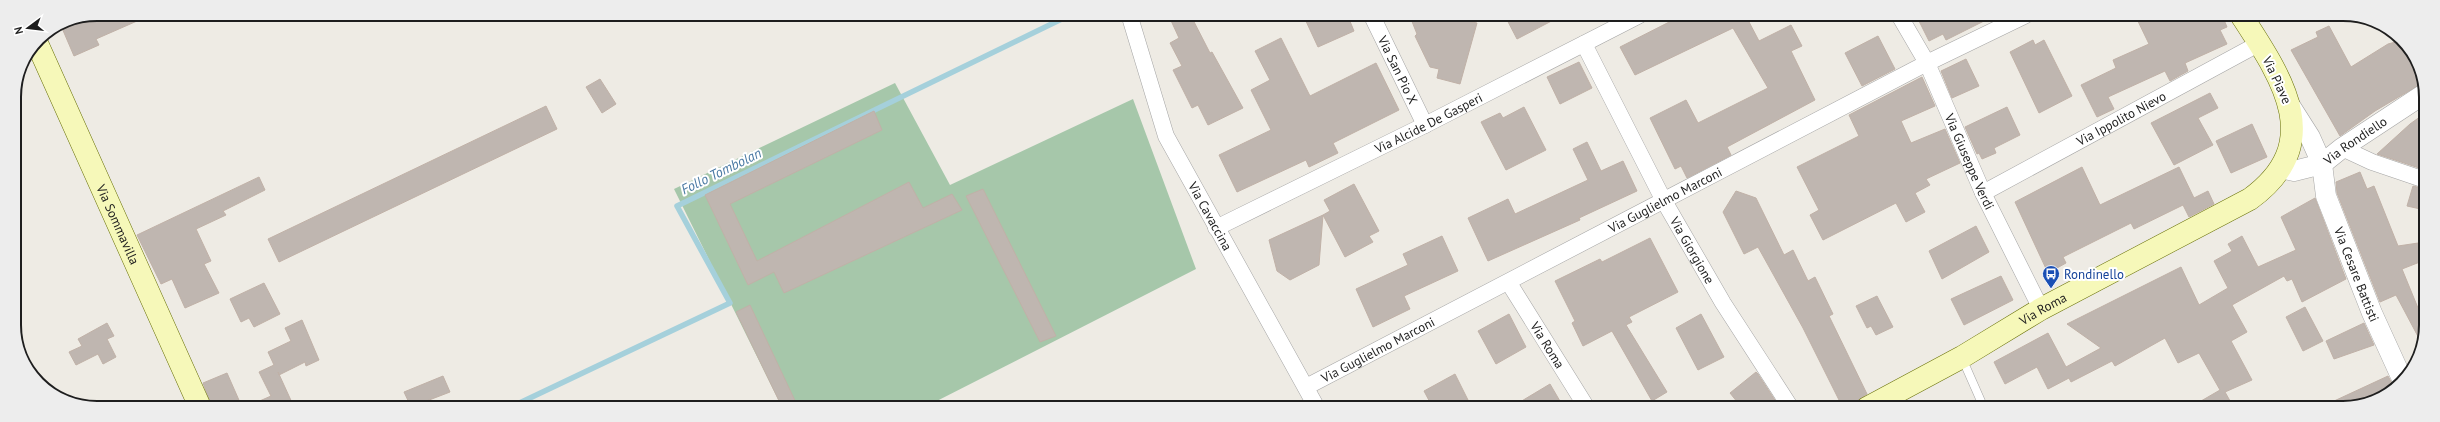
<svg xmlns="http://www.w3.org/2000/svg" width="2440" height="422" font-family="'PT Sans',sans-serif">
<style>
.cemetery{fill:#a6c7aa}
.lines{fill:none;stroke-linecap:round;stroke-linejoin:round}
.stream{stroke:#a5d0db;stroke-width:5.5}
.building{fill:#bfb6b0;stroke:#c0b1a7}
.service-casing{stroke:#a5a5a5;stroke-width:9}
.minor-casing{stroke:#a5a5a5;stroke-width:17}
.tertiary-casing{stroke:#a5a5a5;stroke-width:21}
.secondary-casing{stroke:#697108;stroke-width:23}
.service{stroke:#fff;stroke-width:8}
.minor{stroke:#fff;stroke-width:16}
.tertiary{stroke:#fff;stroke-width:20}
.secondary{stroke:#f6f8b9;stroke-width:22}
.labels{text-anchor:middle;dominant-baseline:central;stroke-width:4;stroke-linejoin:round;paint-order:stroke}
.street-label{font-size:13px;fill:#1e1e1e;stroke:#fff}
.transit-label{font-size:13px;fill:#164399;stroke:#fff;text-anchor:start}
.water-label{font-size:14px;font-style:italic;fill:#4a79a3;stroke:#fff}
.rim{fill:none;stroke:#1e1e1e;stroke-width:2}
</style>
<rect width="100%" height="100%" fill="#eeebe4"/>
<path class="cemetery" d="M895,83L950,185L1133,99L1196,269L923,408L782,407L674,189Z"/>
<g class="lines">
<path class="stream" d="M511,407L730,303L677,206L1072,14"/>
</g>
<path class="building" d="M97,14H153L96,39L99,45L74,56L62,28Z
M1168,14H1190L1210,53L1212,52L1243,108L1208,125L1198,105L1192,108L1173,70L1182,66L1170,43L1179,38Z
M1314,14H1347L1354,31L1318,47L1305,19Z
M1409,14H1465L1468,21L1477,23L1460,84L1437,78L1439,69L1430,67L1415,36L1417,34Z
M1504,14H1565L1517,39Z
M1683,15H1760L1748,20L1759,41L1791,25L1802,46L1791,51L1815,100L1727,147L1731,155L1687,178L1681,166L1675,169L1650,118L1686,100L1698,123L1768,88L1733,28L1635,75L1620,47Z
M1916,15H1996L1946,40L1943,34L1929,41Z
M2135,15H2222L2227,27L2220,30L2227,44L2185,63L2188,71L2170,81L2165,71L2108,97L2114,109L2097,117L2081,85L2116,68L2113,60L2149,44Z
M2329,26L2351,67L2388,44L2403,40L2424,82L2375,111L2340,136L2291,50L2318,37L2316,32Z
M1878,36L1895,69L1862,86L1845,53Z
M1281,38L1310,96L1376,63L1399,110L1333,143L1338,153L1309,167L1306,160L1237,192L1219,155L1271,130L1251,90L1270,80L1255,51Z
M2033,40L2035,45L2044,40L2072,96L2039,113L2010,52Z
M1966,59L1979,86L1952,98L1941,71Z
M1579,62L1592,88L1560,104L1547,77Z
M1922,77L1935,106L1901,121L1911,143L1945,129L1960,163L1926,179L1930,185L1915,193L1925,212L1906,222L1896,203L1823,240L1810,215L1819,210L1797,167L1859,136L1849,115Z
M600,79L616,104L602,113L586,87Z
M2210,93L2218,108L2198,118L2213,145L2174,165L2151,123Z
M546,106L557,129L279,262L268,239Z
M1524,107L1546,150L1506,170L1481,122L1500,113L1503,118Z
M2007,107L2020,135L1994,148L1996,153L1982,159L1979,153L1977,154L1965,127Z
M874,111L882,130L730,204L757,261L909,182L923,208L952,194L962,210L784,293L774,272L748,285L705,195Z
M2424,114L2425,170L2377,154L2410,124Z
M2252,124L2267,157L2231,173L2216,141Z
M1587,142L1601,171L1623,161L1637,191L1579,218L1580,220L1488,261L1468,218L1508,199L1515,214L1588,180L1573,149Z
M2082,167L2100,205L2179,167L2194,198L2208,191L2214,204L2189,217L2183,205L2134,229L2131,223L2063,257L2066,263L2048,273L2015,202Z
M2360,172L2367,189L2374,186L2398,246L2425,242V260L2402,269L2418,308L2425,305V336L2422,344L2396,295L2380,302L2337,193L2336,182Z
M259,177L265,190L223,211L226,215L196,229L211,261L204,264L219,293L185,308L172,279L161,284L137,235Z
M1354,184L1379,231L1369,236L1373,242L1345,257L1323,215L1330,211L1324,200Z
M2413,186L2425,189V210L2407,206Z
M983,189L1056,336L1040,342L966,196Z
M1736,191L1756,198L1784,255L1793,250L1808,281L1815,277L1833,314L1829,316L1867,394L1857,401L1843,408L1803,328L1758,247L1744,254L1723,212Z
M2315,198L2346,279L2302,302L2292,279L2287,281L2284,276L2232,305L2247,332L2231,341L2252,380L2225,392L2234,408H2189L2220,390L2199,353L2178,363L2165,338L2115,366L2112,361L2071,382L2069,378L2048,389L2037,367L2005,384L1994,362L2048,333L2066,367L2101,348L2067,324L2181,267L2199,305L2228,288L2214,261L2232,251L2228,244L2242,236L2258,267L2296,250L2281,217Z
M1323,215L1319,265L1290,280L1277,271L1269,240Z
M1976,226L1989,252L1942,279L1929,251Z
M1442,236L1458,271L1404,296L1410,309L1373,327L1356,289L1408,265L1403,254Z
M1650,238L1678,292L1629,317L1632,322L1626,325L1667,392L1652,401L1612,331L1583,346L1572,323L1575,321L1555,281L1600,259L1602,262Z
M2001,276L2013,300L1964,325L1951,299Z
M264,283L280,314L254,327L249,318L241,322L230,299Z
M1877,296L1893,327L1876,335L1871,326L1867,328L1856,306Z
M750,305L798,407H782L736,312Z
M2305,307L2323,341L2303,351L2286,317Z
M1509,314L1526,347L1496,364L1478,331Z
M1701,314L1724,357L1698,370L1676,328Z
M302,320L319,360L306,366L305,362L279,375L278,372L294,407H246L271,396L259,372L274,365L268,352L291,341L285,328Z
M107,323L114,336L107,339L116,357L103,364L98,354L76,365L69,352L82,346L78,339Z
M2364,323L2374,345L2334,359L2326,341Z
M1756,372L1758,374L1780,408H1742L1730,393Z
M227,373L242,407H212L203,383Z
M1455,374L1468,400L1453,408H1433L1424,391Z
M443,376L450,392L411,407L404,392Z
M2388,376L2395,389L2370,404L2343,408H2319Z
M1550,384L1564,408H1510Z"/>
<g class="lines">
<defs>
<path id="service" d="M1962,358L1984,408"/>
<g id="minor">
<path id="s1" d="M1129,14L1166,136L1317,408"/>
<path id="s2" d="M1371,14L1425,125"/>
<path id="s3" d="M1899,15L1927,63L1983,193L2041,309"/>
<path id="s4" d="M1584,44L1664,201L1723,303L1791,408"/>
<path d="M2342,148L2372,162L2425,180"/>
<path id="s5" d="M1983,193L2260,43"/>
<path id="s6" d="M1216,228L1425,125L1640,15"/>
<path id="s7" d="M1509,283L1587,408"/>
<path id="s8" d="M1306,387L1927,63L2026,15"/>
</g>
<g id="tertiary">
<path id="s9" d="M2289,104L2310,137L2322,164L2326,196L2372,313L2403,381"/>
<path id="s10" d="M2281,168L2294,171L2322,164L2342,148L2424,94"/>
</g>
<g id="secondary">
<path id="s11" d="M36,41L200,407"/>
<path id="s12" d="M1867,408L1962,357L2041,309L2250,199C2327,143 2282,78 2241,15"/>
</g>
</defs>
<use href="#service" class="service-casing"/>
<use href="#minor" class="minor-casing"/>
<use href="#tertiary" class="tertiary-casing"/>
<use href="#secondary" class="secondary-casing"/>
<use href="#service" class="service"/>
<use href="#minor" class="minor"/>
<use href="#tertiary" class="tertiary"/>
<use href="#secondary" class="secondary"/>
</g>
<defs>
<symbol id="bus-pin" viewBox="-11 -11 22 30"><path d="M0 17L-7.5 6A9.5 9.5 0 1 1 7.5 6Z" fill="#1a4fb4" stroke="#fff"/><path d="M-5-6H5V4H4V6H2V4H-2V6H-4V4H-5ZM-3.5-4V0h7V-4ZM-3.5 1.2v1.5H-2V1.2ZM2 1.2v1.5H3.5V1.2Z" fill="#fff"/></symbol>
</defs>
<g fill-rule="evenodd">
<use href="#bus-pin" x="2041" y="264" width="20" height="27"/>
</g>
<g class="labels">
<g class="street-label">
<text stroke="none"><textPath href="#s2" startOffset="62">Via San Pio X</textPath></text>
<text transform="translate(2277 80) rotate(65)">Via Piave</text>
<text stroke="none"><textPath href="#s5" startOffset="157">Via Ippolito Nievo</textPath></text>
<text stroke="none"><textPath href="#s6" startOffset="237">Via Alcide De Gasperi</textPath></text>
<text stroke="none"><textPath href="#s10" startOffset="83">Via Rondiello</textPath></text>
<text stroke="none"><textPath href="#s3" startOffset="163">Via Giuseppe Verdi</textPath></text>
<text stroke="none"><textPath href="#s8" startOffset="405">Via Guglielmo Marconi</textPath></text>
<text stroke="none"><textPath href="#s1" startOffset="219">Via Cavaccina</textPath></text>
<text stroke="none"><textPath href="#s11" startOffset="201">Via Sommavilla</textPath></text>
<text stroke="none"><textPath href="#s4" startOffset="233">Via Giorgione</textPath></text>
<text stroke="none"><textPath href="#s9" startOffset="185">Via Cesare Battisti</textPath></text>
<text stroke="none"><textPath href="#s12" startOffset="202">Via Roma</textPath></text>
<text stroke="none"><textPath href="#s7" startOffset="73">Via Roma</textPath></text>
<text stroke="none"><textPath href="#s8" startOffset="81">Via Guglielmo Marconi</textPath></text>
</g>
<g class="transit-label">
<text x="2064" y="274">Rondinello</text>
</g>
<g class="water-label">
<text transform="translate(721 171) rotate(-26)">Follo Tombolan</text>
</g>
</g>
<path d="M0 0H2440V422H0ZM97 21H2343A76 76 0 0 1 2419 97V325A76 76 0 0 1 2343 401H97A76 76 0 0 1 21 325V97A76 76 0 0 1 97 21Z" fill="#ededed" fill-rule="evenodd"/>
<path class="rim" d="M97 21H2343A76 76 0 0 1 2419 97V325A76 76 0 0 1 2343 401H97A76 76 0 0 1 21 325V97A76 76 0 0 1 97 21Z"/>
<g transform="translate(28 28) rotate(255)" stroke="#ffffff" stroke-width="3" paint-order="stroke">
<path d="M0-3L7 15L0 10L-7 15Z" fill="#1e1e1e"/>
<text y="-6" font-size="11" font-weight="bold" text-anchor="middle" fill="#1e1e1e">N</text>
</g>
</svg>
